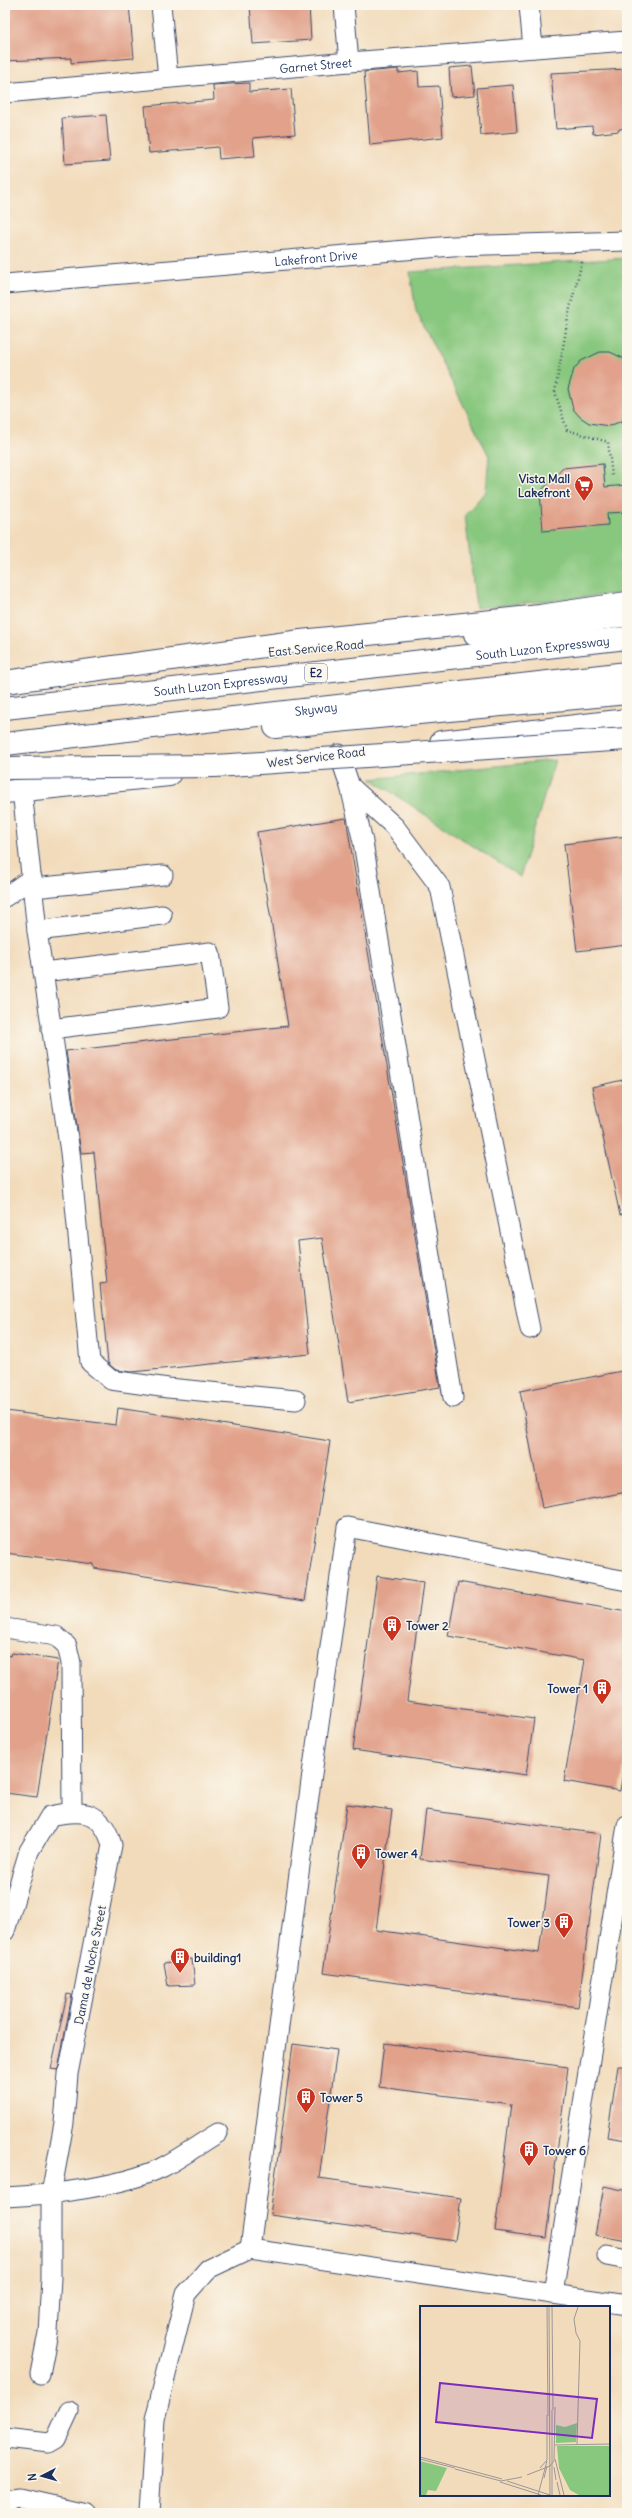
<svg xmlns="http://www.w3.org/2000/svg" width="632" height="2518" font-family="Delius,sans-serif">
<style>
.green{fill:#88c77e;stroke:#527b6e}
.building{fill:#e1a18a}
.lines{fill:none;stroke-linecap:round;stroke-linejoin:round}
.minor-casing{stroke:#3b496c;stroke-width:21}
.major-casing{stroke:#3b496c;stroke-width:24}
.highway-casing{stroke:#3b496c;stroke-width:24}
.path{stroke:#3b496c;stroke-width:2.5;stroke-dasharray:1 3;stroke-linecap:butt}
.minor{stroke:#fff;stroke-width:19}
.major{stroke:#fff;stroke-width:22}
.highway{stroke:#fff;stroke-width:22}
.highway-bridge-casing{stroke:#3b496c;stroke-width:24;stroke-linecap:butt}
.highway-bridge{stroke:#fff;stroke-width:22}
.labels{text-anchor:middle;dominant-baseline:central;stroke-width:3;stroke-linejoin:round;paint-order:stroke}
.shield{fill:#fbf7ec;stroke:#5e6b89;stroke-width:1}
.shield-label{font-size:11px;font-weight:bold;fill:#1b2f5e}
.street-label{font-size:12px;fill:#1b2f5e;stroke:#fbf7ec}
.poi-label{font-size:12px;font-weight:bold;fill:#1b2f5e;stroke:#fbf7ec;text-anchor:start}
.inset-road{fill:none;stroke:#9c9696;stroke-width:1}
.view{fill:#7b2cbf;fill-opacity:0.15;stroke:#7b2cbf;stroke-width:2}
.inset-edge{fill:none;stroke:#1b2f5e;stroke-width:2}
</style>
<rect width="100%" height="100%" fill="#fbf7ec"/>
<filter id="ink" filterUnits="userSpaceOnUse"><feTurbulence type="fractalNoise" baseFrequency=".025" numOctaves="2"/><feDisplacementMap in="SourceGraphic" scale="8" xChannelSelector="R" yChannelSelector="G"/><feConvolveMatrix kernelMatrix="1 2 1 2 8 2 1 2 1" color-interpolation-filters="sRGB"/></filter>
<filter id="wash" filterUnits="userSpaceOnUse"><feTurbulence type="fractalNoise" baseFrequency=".012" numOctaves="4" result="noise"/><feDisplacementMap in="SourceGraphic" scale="16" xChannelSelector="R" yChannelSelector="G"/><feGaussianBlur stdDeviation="0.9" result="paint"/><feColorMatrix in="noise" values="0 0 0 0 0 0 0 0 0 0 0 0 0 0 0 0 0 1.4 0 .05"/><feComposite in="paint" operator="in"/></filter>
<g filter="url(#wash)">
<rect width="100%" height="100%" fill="#f2dbbb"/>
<path class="green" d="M627,258V593L476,608L465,515L486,491L489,456L416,311L410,272Z
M555,760L520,877L371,779Z"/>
<g id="blocks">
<path class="building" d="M5,5H129L134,58L71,63V58L5,61Z
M250,5H309L311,40L253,44Z
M472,66L475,95L451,97L449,68Z
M398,69V73L418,71L419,87L439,86L443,137L370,145L364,72Z
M627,69V128L619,129V131L593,134L592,126L556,129L551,73Z
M249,83V92L291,89L295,134L253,138L255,156L219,159L218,147L149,153L145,106L214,100L213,85Z
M513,85L517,132L481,135L477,88Z
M106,115L110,161L65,164L62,118Z
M600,352H610L627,360V419L609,426L589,423L580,417L573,409L568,389L574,369L581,361Z
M603,464L605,487L627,485V512L607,513L608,525L543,531L540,492L563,468Z
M346,818L440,1387L348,1402L322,1238L298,1241L310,1354L132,1372L116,1370L108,1363L100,1284L107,1283L94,1152L81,1153L66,1051L288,1026L257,832Z
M627,836V945L577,951L564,844Z
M627,1079V1214L620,1215L592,1087Z
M622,1371L627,1400V1492L542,1508L520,1391Z
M118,1408L330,1441L305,1601L94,1568V1564L5,1553V1411L116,1425Z
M377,1576L423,1583L407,1701L534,1719L526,1775L353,1750Z
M458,1582L627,1612V1749L620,1791L564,1781L585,1660L448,1636Z
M12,1653L58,1660L37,1797L5,1793V1655L11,1656Z
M347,1804L392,1810L376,1930L539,1953L549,1876L420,1859L426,1810L601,1834L578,2007L323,1973Z
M192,1959L195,1985L168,1986L164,1963Z
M67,1994L72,1995L58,2070L51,2069Z
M384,2043L568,2067L546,2238L495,2231L511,2104L379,2087Z
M293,2044L337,2050L319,2178L461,2198L455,2241L270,2215Z
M618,2066H627V2140L607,2137Z
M604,2186L627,2191V2241L595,2235Z"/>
</g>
</g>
<g filter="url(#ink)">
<use href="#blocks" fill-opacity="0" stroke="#3b496c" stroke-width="1"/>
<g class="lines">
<defs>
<g id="minor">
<path d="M161,5L168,78"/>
<path d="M344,5L349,62"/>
<path d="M529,5L533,48"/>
<path id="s1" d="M5,93L349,62L627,41"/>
<path id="s2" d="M5,284L452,246L627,241"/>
<path d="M339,754L350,786L395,827L440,887L530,1329"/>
<path d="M350,786L363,842L453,1398"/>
<path d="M22,790L37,931L70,1152L90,1362L111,1380L168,1388L296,1400"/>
<path d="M33,888L163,875"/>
<path d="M5,897L32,878"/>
<path d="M37,931L162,915"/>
<path d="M43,972L210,952L218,1008L51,1029"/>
<path d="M5,1628L56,1636L67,1646L71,1663L72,1812"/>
<path d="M5,1931L29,1851L50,1816C82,1809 102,1810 112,1845L68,2074L64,2123L51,2194V2278L48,2333L40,2374"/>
<path d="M5,2197C50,2195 120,2187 161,2168C181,2158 199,2144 218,2133"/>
<path d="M250,2249L311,1781L347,1527L627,1581"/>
<path d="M607,2256L627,2260"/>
<path d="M553,2294L627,1825"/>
<path d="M5,2438L49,2443L56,2439L69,2411"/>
<path d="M5,2513L6,2505L11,2499L19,2498L86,2513"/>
<path d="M149,2513L155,2419L186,2294L208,2269L250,2249L627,2305"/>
</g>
<path id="major" d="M475,634L548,627L627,615
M441,742L627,720
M5,792L169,775"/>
<g id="highway">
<path d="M301,641L540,616L627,603"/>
<path id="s3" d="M5,708L627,638"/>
<path d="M275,727L627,693"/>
<path id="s4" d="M5,744L627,673"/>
</g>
</defs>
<use href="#minor" class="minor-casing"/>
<use href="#major" class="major-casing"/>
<use href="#highway" class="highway-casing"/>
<path class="path" d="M582,262L570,308L555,392L567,430L608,442L612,476"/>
<use href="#minor" class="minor"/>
<use href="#major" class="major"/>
<use href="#highway" class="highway"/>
<defs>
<path id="highway-bridge" d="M5,682L301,641
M5,768L215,766L627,739"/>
</defs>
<use href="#highway-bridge" class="highway-bridge-casing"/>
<use href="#highway-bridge" class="highway-bridge"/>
</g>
</g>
<defs>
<symbol id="supermarket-pin" viewBox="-11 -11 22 30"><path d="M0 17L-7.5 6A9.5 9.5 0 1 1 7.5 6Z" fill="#c8321e" stroke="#fbf7ec"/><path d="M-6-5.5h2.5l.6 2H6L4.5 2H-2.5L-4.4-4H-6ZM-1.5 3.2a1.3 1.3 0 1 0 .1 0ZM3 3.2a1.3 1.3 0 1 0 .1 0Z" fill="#fff"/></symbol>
<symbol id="building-pin" viewBox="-11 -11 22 30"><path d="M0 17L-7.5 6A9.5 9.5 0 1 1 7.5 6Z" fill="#c8321e" stroke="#fbf7ec"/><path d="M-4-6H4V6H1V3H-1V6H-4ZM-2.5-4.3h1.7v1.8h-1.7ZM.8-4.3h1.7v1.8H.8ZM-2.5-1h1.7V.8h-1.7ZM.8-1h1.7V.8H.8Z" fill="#fff"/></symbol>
</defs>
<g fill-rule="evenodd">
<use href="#supermarket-pin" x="573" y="474" width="22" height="30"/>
<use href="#building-pin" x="381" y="1614" width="22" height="30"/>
<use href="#building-pin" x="591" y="1677" width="22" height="30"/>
<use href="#building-pin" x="350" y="1842" width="22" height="30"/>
<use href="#building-pin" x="553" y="1911" width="22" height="30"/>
<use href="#building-pin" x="169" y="1946" width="22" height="30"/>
<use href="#building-pin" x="295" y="2086" width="22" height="30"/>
<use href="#building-pin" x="518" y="2139" width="22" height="30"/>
</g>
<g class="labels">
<rect class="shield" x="305" y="664" width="22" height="18" rx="3"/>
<g class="shield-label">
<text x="316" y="673">E2</text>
</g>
<g class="street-label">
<text stroke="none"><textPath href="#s1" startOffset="312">Garnet Street</textPath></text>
<text stroke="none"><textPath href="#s2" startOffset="312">Lakefront Drive</textPath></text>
<text stroke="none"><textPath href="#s3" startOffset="541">South Luzon Expressway</textPath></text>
<text transform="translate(316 648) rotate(-5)">East Service Road</text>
<text stroke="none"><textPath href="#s3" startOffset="217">South Luzon Expressway</textPath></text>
<text stroke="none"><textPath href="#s4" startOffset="313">Skyway</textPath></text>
<text transform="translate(316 757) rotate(-7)">West Service Road</text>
<text transform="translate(90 1965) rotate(-79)">Dama de Noche Street</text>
</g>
<g class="poi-label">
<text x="570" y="478" text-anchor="end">Vista Mall<tspan x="570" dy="14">Lakefront</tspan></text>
<text x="406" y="1625">Tower 2</text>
<text x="588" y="1688" text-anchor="end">Tower 1</text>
<text x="375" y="1853">Tower 4</text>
<text x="550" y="1922" text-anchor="end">Tower 3</text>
<text x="194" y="1957">building1</text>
<text x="320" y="2097">Tower 5</text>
<text x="543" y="2150">Tower 6</text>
</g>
</g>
<g transform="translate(420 2306)">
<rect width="190" height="190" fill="#f2dbbb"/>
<path d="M157,117L156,136L136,137V119L145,121ZM137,140H190V189H159L150,184L139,162ZM0,155L27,162L16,185L8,184L6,189H0Z" fill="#88c77e"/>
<path class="inset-road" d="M127,1L128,110M129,1L130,189M132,1L133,104M132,104V189M157,138L160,35L156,27L154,13L158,1M135,139L190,138M0,151L82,173M0,153L35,162M135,153L144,189M134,161L136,174M120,162L127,154V109M35,163L81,175L102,171M107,169L130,160L134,155L135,101M124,172L127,160M87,175L130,189M80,176L121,189M137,176L140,189M118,189L127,155"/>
<path class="view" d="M20,77L177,93L172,132L16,116Z"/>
<rect width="190" height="190" class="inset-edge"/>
</g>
<rect width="632" height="2518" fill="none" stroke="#fbf7ec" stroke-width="20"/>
<g transform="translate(42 2476) rotate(264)" stroke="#fbf7ec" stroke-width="3" paint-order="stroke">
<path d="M0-3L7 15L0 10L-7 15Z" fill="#1b2f5e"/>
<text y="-6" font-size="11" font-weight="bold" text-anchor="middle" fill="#1b2f5e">N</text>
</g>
</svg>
